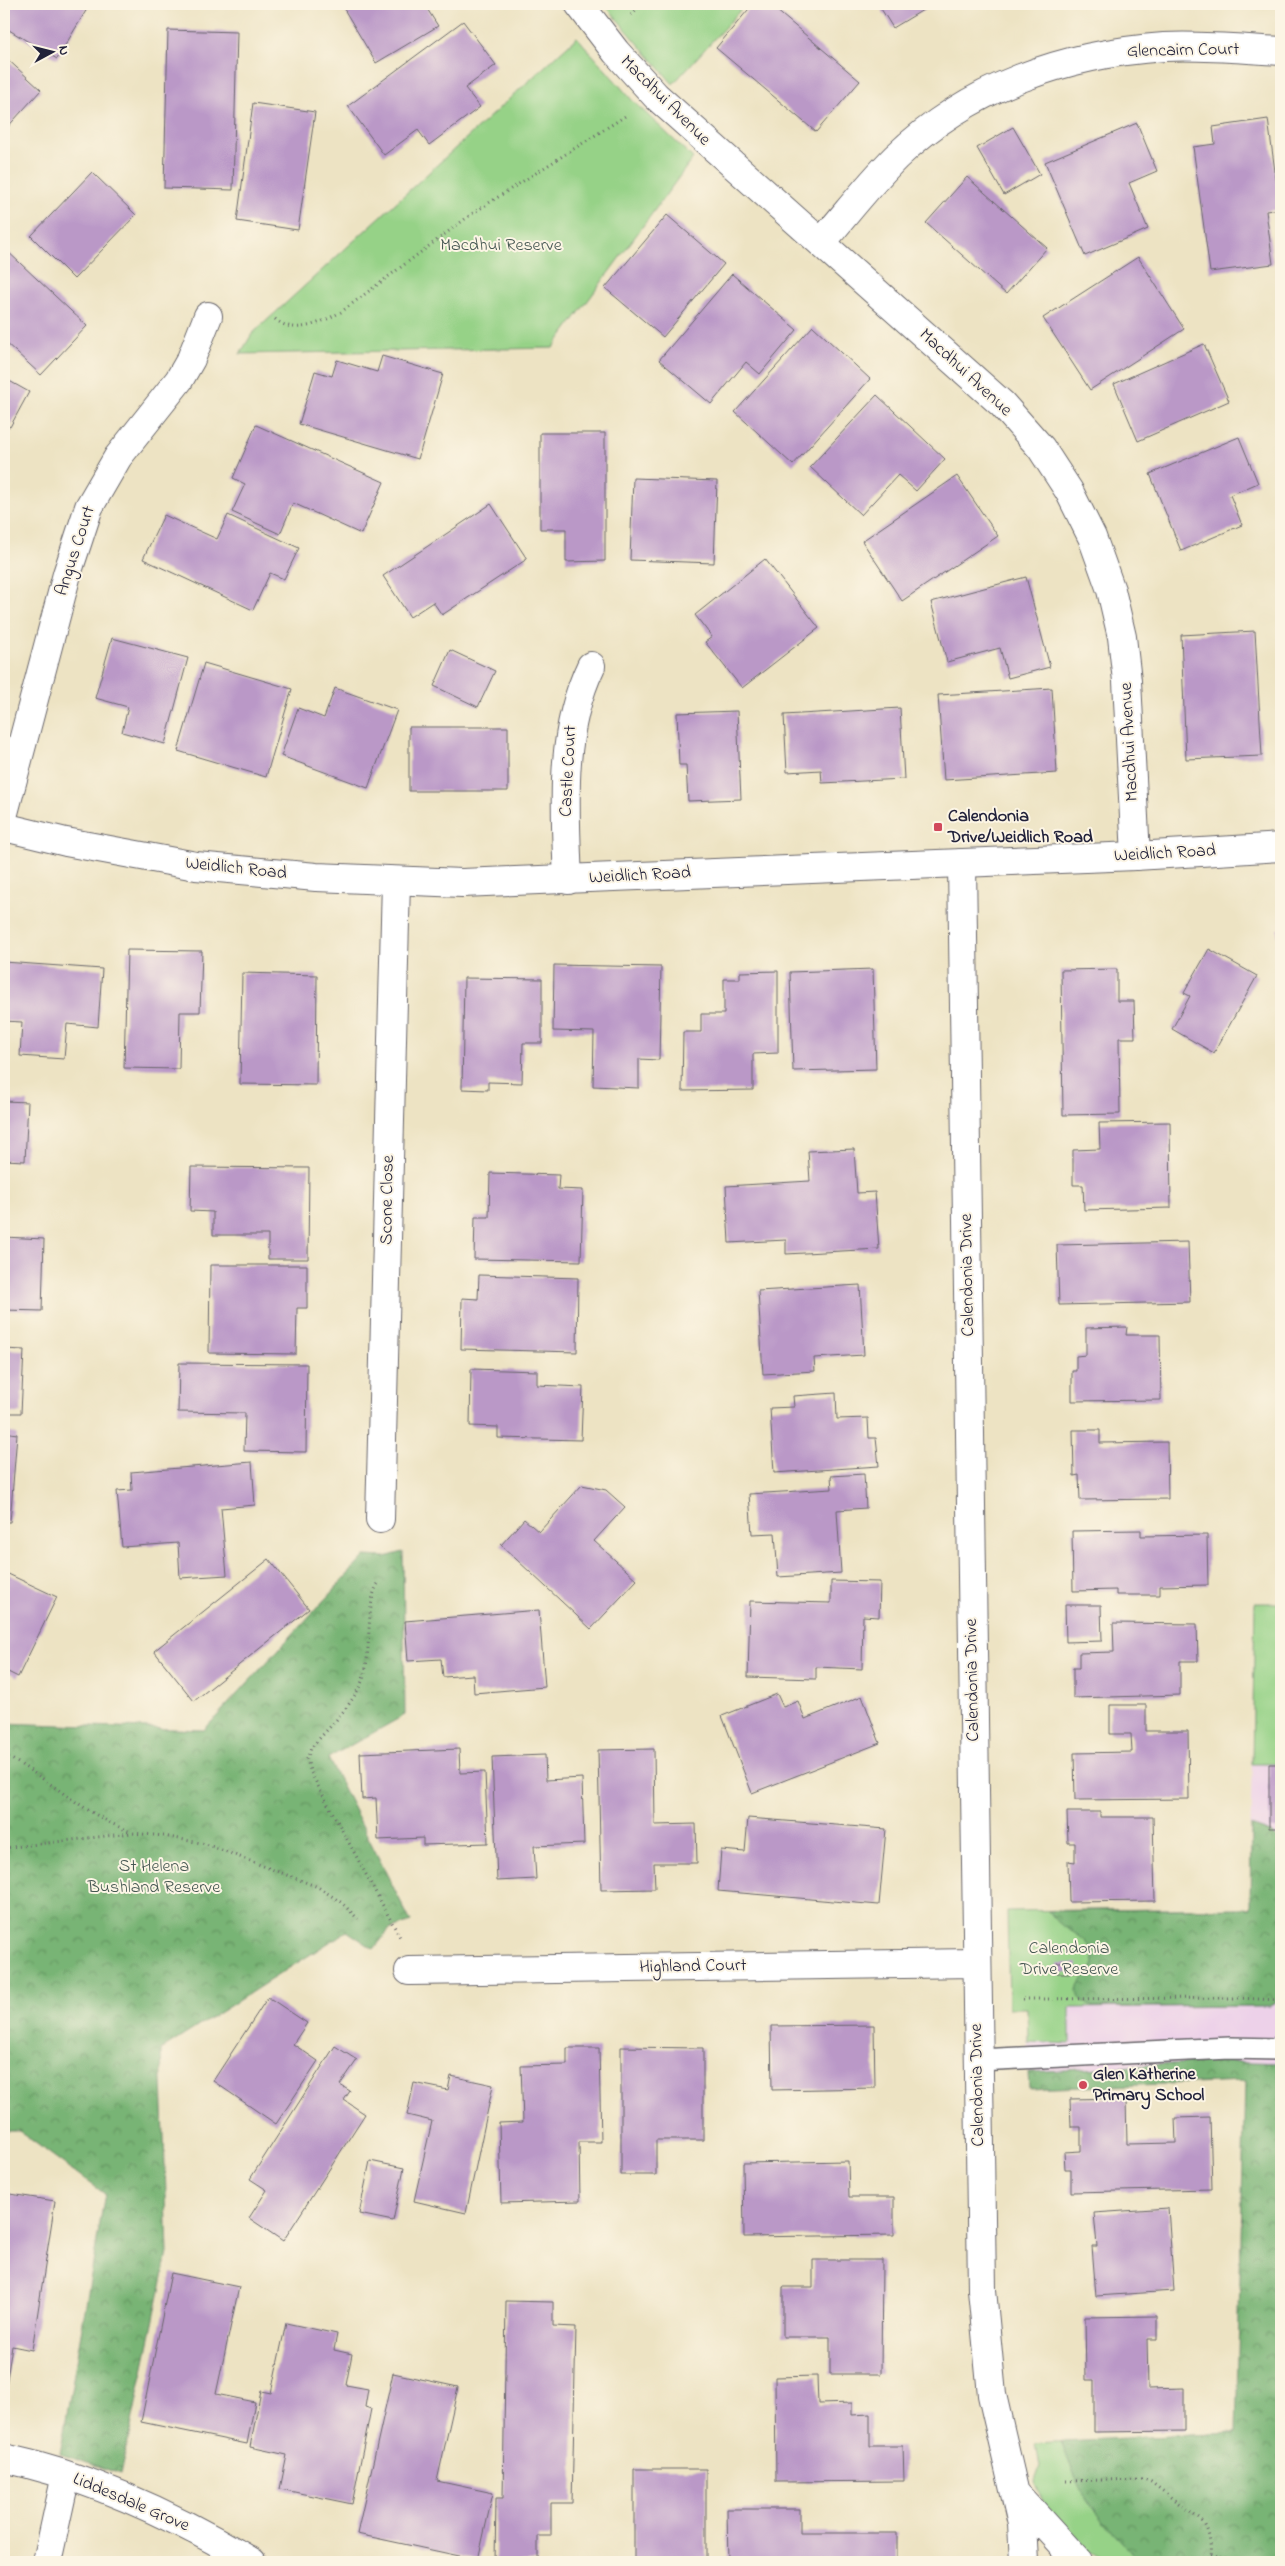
<svg xmlns="http://www.w3.org/2000/svg" width="1285" height="2566" font-family="'Indie Flower',sans-serif">
<style>
.built{fill:#edd1e9}
.green{fill:#96d287;stroke:#5c7a61}
.forest{fill:url(#forest-crowns);stroke:#4d6b58}
.building{fill:#ba98c7}
.lines{fill:none;stroke-linecap:round;stroke-linejoin:round}
.service-casing{stroke:#69666b;stroke-width:24}
.minor-casing{stroke:#69666b;stroke-width:30}
.tertiary-casing{stroke:#69666b;stroke-width:30}
.path{stroke:#69666b;stroke-width:3;stroke-dasharray:1 4;stroke-linecap:butt}
.service{stroke:#fff;stroke-width:21}
.minor{stroke:#fff;stroke-width:28}
.tertiary{stroke:#fff;stroke-width:28}
.poi-dot{fill:#d1495b;stroke:#fcf5e5;stroke-width:2}
.labels{text-anchor:middle;dominant-baseline:central;stroke-width:4;stroke-linejoin:round;paint-order:stroke}
.street-label{font-size:18px;fill:#22223b;stroke:#fcf5e5}
.park-label{font-size:18px;fill:#455752;stroke:#fcf5e5}
.poi-label{font-size:18px;font-weight:bold;fill:#22223b;stroke:#fcf5e5;text-anchor:start}
</style>
<defs>
<pattern id="forest-crowns" width="20" height="18" patternUnits="userSpaceOnUse" patternTransform="scale(1.25)"><rect width="20" height="18" fill="#78b474"/><path d="M2 6a3 3 0 1 1 6 0M12 15a3 3 0 1 1 6 0" fill="none" stroke="#629260"/></pattern>
</defs>
<rect width="100%" height="100%" fill="#fcf5e5"/>
<filter id="ink" filterUnits="userSpaceOnUse"><feTurbulence type="fractalNoise" baseFrequency=".02" numOctaves="2"/><feDisplacementMap in="SourceGraphic" scale="10" xChannelSelector="R" yChannelSelector="G"/><feConvolveMatrix kernelMatrix="1 2 1 2 8 2 1 2 1" color-interpolation-filters="sRGB"/></filter>
<filter id="wash" filterUnits="userSpaceOnUse"><feTurbulence type="fractalNoise" baseFrequency=".0096" numOctaves="4" result="noise"/><feDisplacementMap in="SourceGraphic" scale="20" xChannelSelector="R" yChannelSelector="G"/><feGaussianBlur stdDeviation="1.12" result="paint"/><feColorMatrix in="noise" values="0 0 0 0 0 0 0 0 0 0 0 0 0 0 0 0 0 1.4 0 .05"/><feComposite in="paint" operator="in"/></filter>
<g filter="url(#wash)">
<rect width="100%" height="100%" fill="#ede3c3"/>
<path class="built" d="M1255,1603H1281V2562H1234L1245,2081L1029,2089L1028,2072L1027,2008L1251,2006L1250,1854Z"/>
<path class="green" d="M604,4H746L673,84Z
M577,37L632,100L693,158L553,348L240,354L252,334Z
M1255,1603H1281V1764H1252Z
M1250,1908L1251,2006L1070,2008V2044L1028,2042L1027,2008H1009L1007,1911Z
M1236,2433L1234,2562H1107L1074,2541L1052,2518L1035,2486L1034,2480L1039,2466L1035,2443Z"/>
<path class="forest" d="M403,1552L405,1715L328,1758L411,1922L389,1930L374,1949L347,1931L161,2050L168,2253L121,2474L60,2454L105,2194L19,2131H4V1723L204,1730L365,1556L385,1557Z
M1251,1826L1271,1833L1281,1844V2000L1270,2006L1092,2007C1063,1990 1083,1983 1094,1965C1095,1932 1063,1935 1048,1911L1250,1908Z
M1223,2061L1281,2063V2562H1138C1128,2544 1111,2531 1098,2515C1081,2493 1070,2468 1061,2441L1236,2433L1245,2081L1029,2089L1028,2072Z"/>
<g id="blocks">
<path class="building" d="M4,4H90L57,59L4,27Z
M341,4H424L438,26L376,63Z
M753,4H769L860,81L816,132L716,48Z
M878,4H933L893,28Z
M463,21L496,65L465,88L480,107L429,145L418,130L384,155L348,106Z
M168,30L237,32L233,190L164,188Z
M4,56L41,90L4,131Z
M253,103L315,112L298,230L237,221Z
M1268,119L1280,209L1266,211L1273,264L1210,272L1193,147L1215,144L1213,127Z
M1137,123L1157,171L1129,183L1148,229L1085,256L1045,162Z
M1013,127L1040,174L1004,195L977,148Z
M92,172L136,215L74,279L31,236Z
M967,177L1047,248L1006,294L926,223Z
M667,215L724,264L663,337L605,288Z
M4,248L87,326L41,375L4,341Z
M1138,257L1184,329L1090,390L1043,318Z
M732,274L797,330L760,374L746,362L711,404L659,360Z
M813,326L870,379L793,465L735,412Z
M1204,344L1229,401L1138,441L1114,384Z
M382,356L443,374L418,459L299,424L315,371L332,376L337,360L377,372Z
M4,378L29,392L10,427L4,424Z
M877,395L945,459L916,491L898,475L861,515L810,467Z
M256,425L384,482L361,534L293,503L280,534L232,512L245,484L233,478Z
M540,433H605V561L566,562V529H540Z
M1239,437L1258,483L1230,495L1242,525L1181,551L1150,474Z
M957,476L998,536L902,601L862,541Z
M633,478L717,481L714,563L630,560Z
M491,504L527,559L442,615L433,602L410,617L383,576Z
M164,515L217,539L228,515L299,548L284,579L270,573L253,610L143,559Z
M765,559L819,628L742,688L705,642L712,637L695,615Z
M1026,577L1050,667L1008,678L1000,648L947,662L931,602Z
M1255,631L1262,756L1186,759L1181,635Z
M112,638L188,658L165,744L122,732L128,707L95,698Z
M450,650L495,671L478,707L434,686Z
M204,663L292,689L266,777L178,751Z
M335,688L397,710L368,788L281,756L298,708L324,718Z
M1052,688L1057,773L944,780L938,695Z
M900,708L904,779L822,783L821,770L787,772L784,715Z
M737,711L741,799L688,801L686,765H679L677,713Z
M409,727H508V791H409Z
M1277,929H1281V958L1280,959Z
M1209,949L1257,976L1214,1053L1172,1029L1190,996L1184,993Z
M127,950L202,951L200,1012H180L179,1069L124,1068Z
M4,962L102,969L98,1027L67,1024L64,1059L20,1056L22,1022L4,1021Z
M554,965L661,967L659,1060L639,1059V1088L593,1086L594,1032L553,1031Z
M873,969L876,1069L793,1071L790,972Z
M1117,969V1001H1134L1135,1038H1119L1120,1114L1063,1115L1061,970Z
M778,971V1053L753,1054V1090L682,1091L683,1032H701V1014H724V979H740V972Z
M242,973L317,975L316,1085L240,1084Z
M464,978L542,979V1043H523L522,1083L488,1082V1090L462,1089Z
M1277,1039L1281,1040V1080H1277Z
M4,1101L28,1102L25,1161L4,1160Z
M1170,1122L1171,1208L1084,1210L1083,1185H1073V1150L1100,1149L1099,1123Z
M854,1149L857,1193L875,1192L879,1249L786,1254V1240L729,1243L726,1186L810,1181L808,1151Z
M191,1167L309,1168L308,1259H268V1235H213V1212L190,1211Z
M490,1173L559,1175L558,1189L583,1190L581,1261L474,1259L475,1217H489Z
M4,1237L44,1239L42,1311L4,1310Z
M1188,1242L1190,1302L1059,1305L1057,1245Z
M210,1265H307V1308H297L296,1354L209,1353Z
M479,1275L578,1278L577,1352L461,1349L462,1298L478,1299Z
M860,1285L864,1355L814,1358L815,1371L763,1374L758,1291Z
M1127,1327L1126,1335H1160L1161,1400L1072,1401V1371H1076V1356L1086,1355V1328Z
M4,1349L24,1350L21,1413H4Z
M179,1363L307,1364L306,1452L244,1451L245,1413L178,1412Z
M471,1369L537,1371V1385L583,1387L581,1440L498,1438V1427L470,1426Z
M836,1393L837,1419L868,1418L869,1438H876L879,1466L774,1473L770,1408L794,1407L793,1396Z
M1073,1430H1100V1443L1167,1442L1168,1499L1080,1500L1079,1475L1074,1476Z
M4,1432L17,1434L10,1522H4Z
M252,1462L255,1505L221,1508L227,1575L180,1578L178,1543L122,1547L117,1491L132,1490L131,1472Z
M864,1474L866,1508L837,1510L841,1573L778,1577L775,1533L752,1534L749,1494L832,1489L831,1476Z
M582,1485L606,1490L625,1507L594,1541L637,1580L591,1629L501,1545L524,1519L539,1532Z
M1141,1530V1536L1207,1535L1208,1585L1160,1586V1595H1116V1590L1073,1591L1072,1531Z
M269,1559L309,1609L194,1701L154,1651Z
M4,1572L57,1597L18,1677L4,1670Z
M831,1581L880,1582L879,1617L863,1616L862,1669L816,1667V1679L748,1677L750,1601L831,1603Z
M1065,1605H1101L1102,1641L1066,1642Z
M539,1610L545,1687L474,1693L473,1675L443,1677L441,1659L408,1661L405,1621Z
M1113,1623L1197,1624L1198,1661H1180V1695L1073,1698V1668H1079V1653L1114,1652Z
M777,1694L783,1707L798,1701L805,1719L862,1696L880,1743L752,1793L722,1716Z
M1110,1705H1146V1731H1188L1189,1799L1075,1800L1074,1753L1132,1752L1131,1734H1110Z
M459,1749L460,1773L485,1772L488,1843L423,1845V1838L378,1840L376,1798L362,1799L360,1753Z
M654,1749L655,1825L696,1824L697,1863H654L655,1889L601,1890L598,1750Z
M545,1755L546,1780L582,1778L584,1844L534,1846L536,1879L497,1881L492,1757Z
M1269,1764H1281V1828H1269Z
M1067,1812H1100V1817H1153L1155,1901L1069,1902L1068,1861L1075,1862V1843H1068Z
M748,1818L886,1829L879,1905L718,1891L721,1850L745,1852Z
M1057,1963H1077L1076,1973H1057Z
M268,1997L307,2023L293,2044L318,2061L276,2124L213,2081Z
M874,2025L875,2088L772,2090L771,2026Z
M335,2046L357,2060L340,2085L350,2091L344,2100L365,2114L283,2241L249,2218L267,2190L250,2179Z
M621,2047L703,2048V2140H656V2175H621Z
M567,2048H599L601,2142H579L580,2201L501,2203L499,2123L523,2122L521,2066L567,2065Z
M451,2076L493,2085L466,2213L414,2201L432,2121L407,2115L414,2083L448,2090Z
M1126,2098L1127,2144L1176,2143L1175,2118L1210,2117L1212,2189L1071,2192V2169H1065L1064,2152L1081,2151V2127H1071L1070,2099Z
M370,2161L404,2168L393,2221L359,2214Z
M848,2161L849,2197H894V2235L744,2237L743,2163Z
M4,2193L55,2201L32,2350L12,2346L6,2386H4Z
M1168,2208L1174,2291L1096,2296L1092,2246H1097L1094,2213Z
M813,2260H882L881,2374H830V2337H783V2287H813Z
M171,2273L239,2287L216,2394L255,2402L247,2444L141,2422Z
M506,2301L553,2302V2326L576,2327L572,2503H551V2536H538V2562H495L496,2498H503Z
M1157,2316V2339H1147L1148,2389L1184,2388V2431L1094,2432V2380H1086L1085,2317Z
M286,2323L337,2334L334,2350L352,2354L346,2385L368,2389L365,2407L371,2409L352,2504L280,2489L287,2455L250,2447L261,2391L271,2393Z
M393,2373L458,2387L437,2481L493,2493L478,2560L357,2534Z
M817,2376L818,2404L852,2403V2415L870,2414V2446H903L904,2481L776,2482L775,2377Z
M634,2469H706V2562H634Z
M727,2509H800V2533H897V2562H728Z"/>
</g>
</g>
<g filter="url(#ink)">
<use href="#blocks" fill-opacity="0" stroke="#69666b" stroke-width="1"/>
<g class="lines">
<defs>
<path id="service" d="M978,2060L1230,2048L1281,2049"/>
<path id="minor" d="M579,4L616,52L656,96L1002,404L1041,448L1069,491L1092,537L1111,590L1122,637L1127,681L1136,856
M821,243C846,214 869,184 896,157C969,87 1064,54 1164,47C1203,45 1242,49 1281,51
M4,813L67,574L89,507L118,457L179,380L191,359L208,316
M962,863L982,2290L992,2395L1022,2524L1024,2562
M568,880C565,807 559,733 591,666
M380,1519L396,881
M409,1971L976,1963
M4,2458C92,2477 175,2516 252,2562
M1016,2494L1078,2562
M47,2562L66,2475"/>
<path id="tertiary" d="M4,827L66,842L196,866L316,877L462,883L1136,856L1281,847"/>
</defs>
<use href="#service" class="service-casing"/>
<use href="#minor" class="minor-casing"/>
<use href="#tertiary" class="tertiary-casing"/>
<path class="path" d="M631,15L643,4
M275,319C295,336 320,323 341,312L473,213L627,115
M378,1584C366,1600 371,1653 364,1676C355,1703 330,1726 311,1748L307,1759L310,1771L401,1939
M4,1755C48,1778 84,1814 131,1832
M4,1848L132,1833L164,1836L206,1844L318,1887L342,1903L358,1919
M1023,1999L1238,1998L1281,2000
M1066,2481L1144,2479L1151,2482L1203,2522C1211,2535 1211,2548 1210,2562
M1210,2557L1245,2562"/>
<use href="#service" class="service"/>
<use href="#minor" class="minor"/>
<use href="#tertiary" class="tertiary"/>
</g>
</g>
<g class="poi-dot">
<rect x="933" y="822" width="10" height="10" rx="2.5"/>
<circle cx="1083" cy="2085" r="5"/>
</g>
<g class="labels">
<g class="street-label">
<text transform="translate(1183 51) rotate(-1)">Glencairn Court</text>
<text transform="translate(665 101) rotate(45)">Macdhui Avenue</text>
<text transform="translate(965 373) rotate(43)">Macdhui Avenue</text>
<text transform="translate(76 551) rotate(-72)">Angus Court</text>
<text transform="translate(1130 742) rotate(-93)">Macdhui Avenue</text>
<text transform="translate(569 771) rotate(-87)">Castle Court</text>
<text transform="translate(1165 854) rotate(-3)">Weidlich Road</text>
<text transform="translate(236 869) rotate(6)">Weidlich Road</text>
<text transform="translate(640 876) rotate(-3)">Weidlich Road</text>
<text transform="translate(388 1200) rotate(-89)">Scone Close</text>
<text transform="translate(968 1275) rotate(-91)">Calendonia Drive</text>
<text transform="translate(973 1680) rotate(-91)">Calendonia Drive</text>
<text transform="translate(693 1967) rotate(-1)">Highland Court</text>
<text transform="translate(978 2085) rotate(-91)">Calendonia Drive</text>
<text transform="translate(131 2503) rotate(23)">Liddesdale Grove</text>
</g>
<g class="park-label">
<text x="501" y="246">Macdhui Reserve</text>
<text x="154" y="1867">St Helena<tspan x="154" dy="21">Bushland Reserve</tspan></text>
<text x="1069" y="1949">Calendonia<tspan x="1069" dy="21">Drive Reserve</tspan></text>
</g>
<g class="poi-label">
<text x="948" y="817">Calendonia<tspan x="948" dy="21">Drive/Weidlich Road</tspan></text>
<text x="1093" y="2075">Glen Katherine<tspan x="1093" dy="21">Primary School</tspan></text>
</g>
</g>
<rect width="1285" height="2566" fill="none" stroke="#fcf5e5" stroke-width="20"/>
<g transform="translate(52 52) rotate(83)" stroke="#fcf5e5" stroke-width="4" paint-order="stroke">
<path d="M0-4L9 19L0 12L-9 19Z" fill="#22223b"/>
<text y="-8" font-size="14" font-weight="bold" text-anchor="middle" fill="#22223b">N</text>
</g>
</svg>
